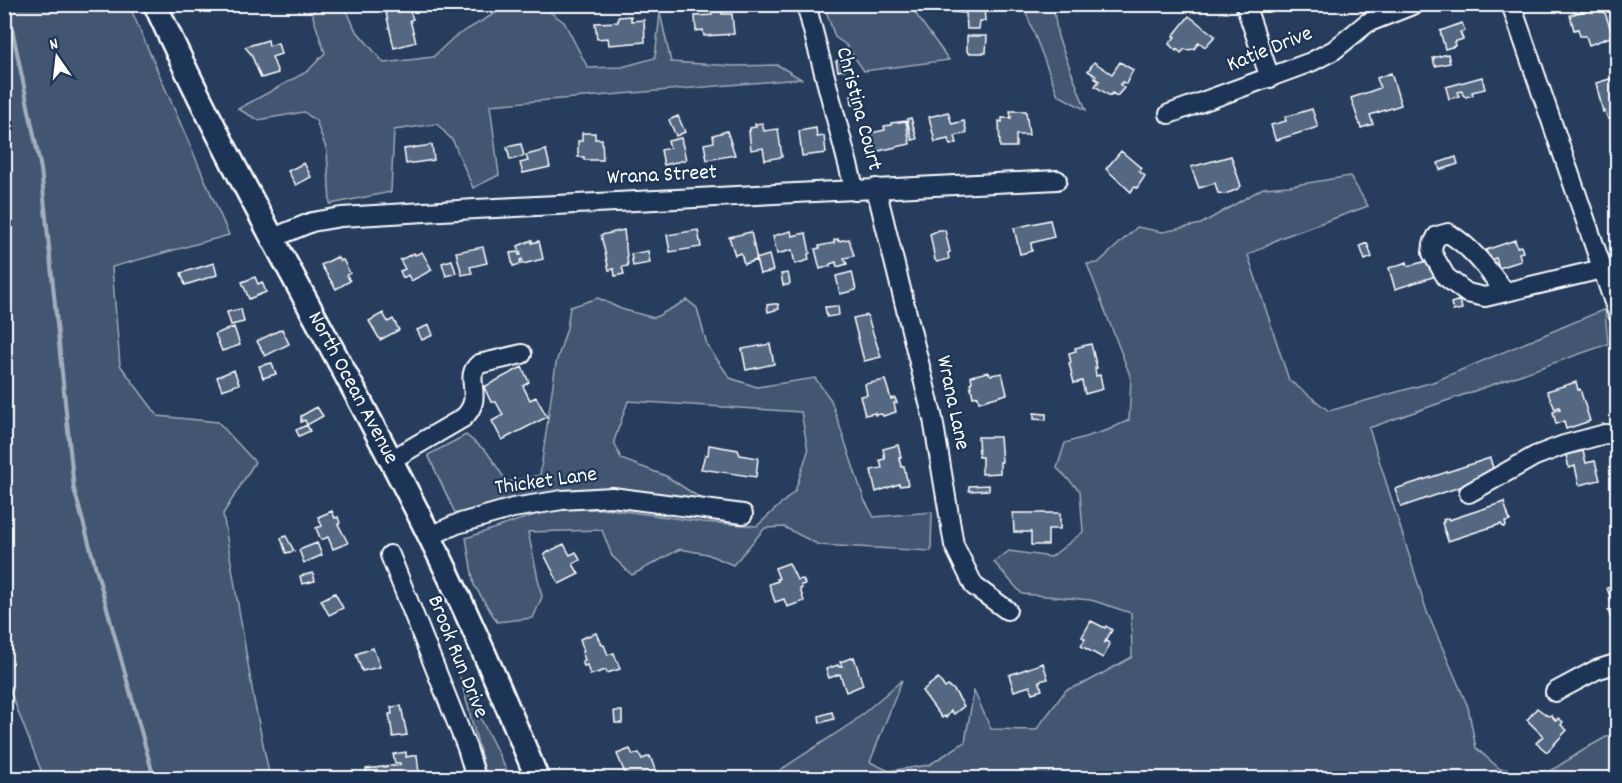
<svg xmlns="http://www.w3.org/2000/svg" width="1622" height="783" font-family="Dekko,sans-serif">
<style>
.green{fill:#425672;stroke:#a0aab8;stroke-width:1.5}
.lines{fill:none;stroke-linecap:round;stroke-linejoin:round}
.stream{stroke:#a4aebb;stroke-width:4}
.building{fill:#556781;stroke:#fff;stroke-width:1.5}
.minor-casing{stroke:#fff;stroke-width:22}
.major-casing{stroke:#fff;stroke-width:27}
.minor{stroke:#1d3557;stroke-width:18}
.major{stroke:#1d3557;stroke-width:22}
.labels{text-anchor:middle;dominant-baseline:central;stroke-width:4.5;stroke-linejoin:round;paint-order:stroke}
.street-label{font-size:22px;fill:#fff;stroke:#1d3557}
</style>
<rect width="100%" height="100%" fill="#263d5e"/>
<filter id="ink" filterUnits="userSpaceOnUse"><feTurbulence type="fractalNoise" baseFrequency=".0167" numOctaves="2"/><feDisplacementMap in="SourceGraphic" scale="12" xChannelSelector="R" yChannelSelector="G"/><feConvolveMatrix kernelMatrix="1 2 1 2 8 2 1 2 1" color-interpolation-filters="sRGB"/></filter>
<g filter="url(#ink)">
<path class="green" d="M4,5H129L229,235L112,267L120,365L158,416L218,422L255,462L223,514L254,700L270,778H44L5,678Z
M540,5L564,22L588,68L622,67L655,58L660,13L671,62L734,66L778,65L801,79L490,105L499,175L473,188L453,141L437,124L394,130L391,192L330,204L327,151L316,121L304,112L258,120L238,109L308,71L325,53L313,17L314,5H335L348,13L355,29L384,63L433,57L454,37L506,7L515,5Z
M824,5H918L915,13L949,60L864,71L846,45L835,37Z
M1023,5H1053L1058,37L1086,110L1058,95Z
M1350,176L1368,206L1280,238L1248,255L1289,380L1329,411L1433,382L1605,309L1608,344L1369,428L1427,612L1468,707L1476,748L1500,769L1549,772L1590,746L1617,731V778H768L852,723L902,680L870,762L889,771L929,765L965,742L974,691L991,729L1036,730L1066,690L1089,681L1132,657L1131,613L1091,600L1022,594L994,562L1009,551L1051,557L1083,532L1080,491L1057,468L1065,443L1108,430L1129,420L1131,378L1087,264L1098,263L1137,227L1163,232L1201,224L1263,188L1289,186Z
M598,298L621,309L654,318L687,300L697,308L707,345L730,378L757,387L815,378L831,400L864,499L874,517L932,512L931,551L819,545L784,527L765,528L733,565L707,554L680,549L632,575L612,556L602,530L528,532L542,597L533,618L497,622L474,585L466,538L552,509H610L703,522L757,526L795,491L808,451L801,412L628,401L614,441L621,459L666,476L708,503L578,490L456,515L428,455L466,435L487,452L507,482L540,475L556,363L567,328L570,307Z
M460,677L509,775L511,778H487Z"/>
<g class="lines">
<path class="stream" d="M7,4L41,169L74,489L154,778"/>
</g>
<path class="building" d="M384,4H407L413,19L410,20L416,42L394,48Z
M989,4V7H984L985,21H980L979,29H967L966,13L953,12V5L955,4Z
M1597,7H1603L1613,36L1589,45L1586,36H1580L1578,29L1574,30L1570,15Z
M722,9V14H732L734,34L704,36L703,30L696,31L695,16L712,15L711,10Z
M631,16V21L644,20L645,42L609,45L608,38L597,39L595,23L618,22V17Z
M1189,16L1215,36L1205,47L1199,42L1194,49L1187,50L1185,49L1181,53L1177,49L1176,51L1169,44L1175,37L1173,36Z
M1462,23L1465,31L1460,32L1463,39L1454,42L1455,46L1445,49L1440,31Z
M967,36H987L986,53H969L967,51Z
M268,40L269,46L278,43L281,54L272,57L278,73L261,78L251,54L245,47Z
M1448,54L1450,63L1435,66L1433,58Z
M846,59L848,69L838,71L836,61Z
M1094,62L1112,74L1120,62L1133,70L1126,84L1123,82L1120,85L1124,88L1117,96L1112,93L1110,96L1095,86L1099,81L1094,78L1096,76L1088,71Z
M1391,73L1401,105L1370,115L1373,124L1361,128L1351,98L1380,88L1377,78Z
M1482,77L1485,89L1472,92L1473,95L1466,97L1463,95L1462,91L1458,92L1459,96L1449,99L1446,87Z
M1613,78L1618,92V116L1608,119L1605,111L1603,112L1596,83Z
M858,94L859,104L852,105L851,95Z
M1312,109L1318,127L1277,140L1275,139L1271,125L1286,121L1285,117Z
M1010,111H1026L1029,135H1016V147H1000L999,121L1002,122V118H1011Z
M948,112L952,124L964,121L967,133L955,136L957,143L950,145L948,139L935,142L929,117Z
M678,116L685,132L676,136L669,120Z
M911,118L917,139L912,140L907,119Z
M906,121L910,144L874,152L871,133L885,130L884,126L891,125V123Z
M762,123L764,131L778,129L782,157L765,160L763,148L751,150L749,131H750V128L756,127L755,124Z
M816,128L817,137L824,136L826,153L802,156L799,131Z
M727,131L735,155L707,160L704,144L714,142L713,135Z
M582,133H595V139H602L603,160H584V157H578V141H582Z
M681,138L686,160L664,165L661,150L670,148L668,141Z
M521,144L524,156L510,160L507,147Z
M432,145L434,160L406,164L404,149Z
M546,150L550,167L523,173L520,163L528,161L526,155Z
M1121,151L1141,168L1139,171L1145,176L1137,188L1134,187L1131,192L1106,169Z
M1231,156L1241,186L1236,190L1225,194L1218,193L1215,183L1199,188L1191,167Z
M1456,157L1458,164L1440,170L1438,163Z
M304,163L311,177L296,185L288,171Z
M1050,220L1054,237L1031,243L1032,251L1020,254L1014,228Z
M624,230L628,266L622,267L624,274L615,276L614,269L609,270L601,235Z
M698,230L701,247L670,252L667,235Z
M939,230H945L950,252L948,253L949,259L937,262L935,260L930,234Z
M791,231L792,236L806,233L810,253L808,254L809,260L795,264L792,250L777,254L773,236Z
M751,232L757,260L744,264L741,253L735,255L729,237Z
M838,239V241L849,239L854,256L844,258L847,264L837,267L836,262L830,264V266L820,269L815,249L820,248L819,246L834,243V240Z
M532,240V243L539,241L543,259L523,264L522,259L520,260L521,264L513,266L510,253L518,252L519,255H521L518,246Z
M1515,240L1517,247L1521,246L1523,252L1519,253L1521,261L1499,268L1496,258L1489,260L1486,250Z
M1367,243L1372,257L1365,260L1360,246Z
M483,247L487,263L470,267L472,273L462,275L456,252Z
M648,251L650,263L633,266L631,254Z
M422,252L432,270L411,281L408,275L403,278L400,271L405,269L400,260L414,253L415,255Z
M769,255L773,271L760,274L756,259Z
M337,257L340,261L343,260L350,273L347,275L350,281L336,289L321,265Z
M452,260L456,273L446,276L442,263Z
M1431,260L1436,276L1395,289L1389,268L1407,262L1408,266Z
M214,263L217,275L185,285L181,273Z
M852,272L856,290L840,294L836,276Z
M788,273L790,283L788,285H783L781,274Z
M255,277L258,284L262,282L266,292L249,299L242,282Z
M1460,300L1462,309L1453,311L1451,303Z
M774,304H778L779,309L768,312L767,305Z
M838,306L839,315L827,317L825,307Z
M241,309L244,322L231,325L227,312Z
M383,313L388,322L393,319L399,330L380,340L369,321Z
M867,315L881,357L864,361L853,318Z
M429,325L433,335L422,340L417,330Z
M234,327L240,345L222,351L215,334Z
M282,329L289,344L265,356L257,341Z
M770,344L774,364L746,370L742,349Z
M1091,344L1097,368H1095L1096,376L1100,375L1103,389L1085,394L1082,381L1074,383L1069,363H1071L1069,353L1076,351L1075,348Z
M272,363L276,374L263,378L259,366Z
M522,367L529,382L523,386L530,400L536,397L547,417L502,440L492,421L503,415L496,402H491L484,387Z
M234,370L239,384L222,390L217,377Z
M988,372L991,375L1002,373L1007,394L979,402L978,396L973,397L970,383L972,382L971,376Z
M885,380L891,399L895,398L897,403H894L896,412L883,416L882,414L875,415V413L865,415L860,396L867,395L865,384Z
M1576,382L1578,390L1580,389L1590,421L1566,429L1564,421L1556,424L1553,412L1560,409L1559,407L1555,409L1547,391Z
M317,407L323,416L307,425L305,420L301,422V416Z
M1034,413L1046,414V420L1034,419Z
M307,425L310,431L299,436L296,430Z
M978,437H1000L1002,462H1000V473L982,474V457H979Z
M709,445L738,450L740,455L758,458L756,477L701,469L705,455H708Z
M898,445L901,457H899L901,467L904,466L908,485L900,486L899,484L876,492L871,470L882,468L880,460L885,459L883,449Z
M1583,451L1586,463L1595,461L1600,480L1579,485L1575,466L1569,468L1566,455Z
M1490,458L1495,475L1401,507L1395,489Z
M989,485V490L969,491V486Z
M1504,502L1510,521L1505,522L1506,526L1503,527L1501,524L1448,541L1442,523L1444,522L1443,520L1448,518L1449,520Z
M332,511L335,518L338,517L340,523L338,524L348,543L333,549L328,537L321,540L316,528L322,526L318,517Z
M1013,513H1060V529H1048V545H1031V532H1014Z
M286,536L294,551L286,553L281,538Z
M317,543L322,555L304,563L299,550Z
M564,544L570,555L576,552L580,560L573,564L579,574L559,584L544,554Z
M789,563L797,580L803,579L805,584L801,585L802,588L800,589L804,601L787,607L784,599L775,602L769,584L778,581L777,579H779L775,568Z
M313,573L315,581L302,584L300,576Z
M1618,585V617L1611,619L1608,610L1614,609L1607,588Z
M335,593L343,608L329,615L321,600Z
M1091,621L1105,628L1106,626L1112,630L1105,642L1107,641L1110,644L1103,658L1081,646L1085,639L1082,637Z
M596,633L599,640H600L602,645H604L608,655L614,653L620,669L607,673L606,670L590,675L587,665L584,666L582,661L585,660L582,652L584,651L580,639Z
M373,648L380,667L362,671L356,654Z
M854,657L863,685L846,692L840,674L829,678L826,669L838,665L839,667L842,666L840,662Z
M1043,663L1048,679L1039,681L1042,690L1032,693L1030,686L1014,691L1009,675Z
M938,678L945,688L948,686L954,690L964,706L954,714L951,711L946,718L945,716L942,718L922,691Z
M401,706L407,735L393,737L389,714H392L391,707Z
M1537,708L1548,716L1551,715L1556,721L1558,718L1563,722L1561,725L1567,730L1547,752L1536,743L1543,736L1527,720Z
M614,711H622V723H615Z
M832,712L834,719L820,723L819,716Z
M630,749L633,755L639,753L642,759L650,756L657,775L648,778H627L617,754Z
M406,752V757L417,755L419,773L395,776V778H367L366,769L400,765V763H395L393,754Z"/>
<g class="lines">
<defs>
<path id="minor" d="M806,4L855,191
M1245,4L1270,78
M1511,4L1618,314
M1169,114L1311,62L1334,50L1367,23L1415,4
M876,188L933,419L954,545L974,586L1007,610
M273,238L312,222L341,217L475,209L1057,180
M1505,292C1488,270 1473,248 1448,233L1437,236L1433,244L1432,253L1446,277L1467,293L1485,297L1602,269
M391,460L463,418C486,397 462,378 479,364L522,354
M1469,493L1535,456L1564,445L1605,434L1618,435
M430,536L457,524L513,508L562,500L612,497L743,514
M390,555L467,748L476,778
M1555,692L1596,670L1618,663"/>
<g id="major">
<path id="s1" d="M155,4C238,187 342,358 430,537C469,616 504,697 537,778"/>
</g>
</defs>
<use href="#minor" class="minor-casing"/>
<use href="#major" class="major-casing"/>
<use href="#minor" class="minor"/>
<use href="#major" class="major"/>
</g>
</g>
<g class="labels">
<g class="street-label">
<text transform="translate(1270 50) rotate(-22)">Katie Drive</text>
<text transform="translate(858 109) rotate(75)">Christina Court</text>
<text transform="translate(662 176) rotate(-3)">Wrana Street</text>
<text stroke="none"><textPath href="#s1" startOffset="432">North Ocean Avenue</textPath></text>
<text transform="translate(952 403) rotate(78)">Wrana Lane</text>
<text transform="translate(546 482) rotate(-8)">Thicket Lane</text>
<text transform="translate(457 657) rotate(68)">Brook Run Drive</text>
</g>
</g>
<rect width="1622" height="783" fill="none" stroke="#1d3557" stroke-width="24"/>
<rect x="12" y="12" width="1598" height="759" fill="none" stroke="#fff" stroke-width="2" filter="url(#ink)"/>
<g transform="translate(57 57) rotate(346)" stroke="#1d3557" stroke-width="4.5" paint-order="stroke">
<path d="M0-4.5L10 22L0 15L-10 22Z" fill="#ffffff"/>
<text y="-9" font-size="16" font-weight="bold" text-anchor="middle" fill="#ffffff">N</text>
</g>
</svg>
